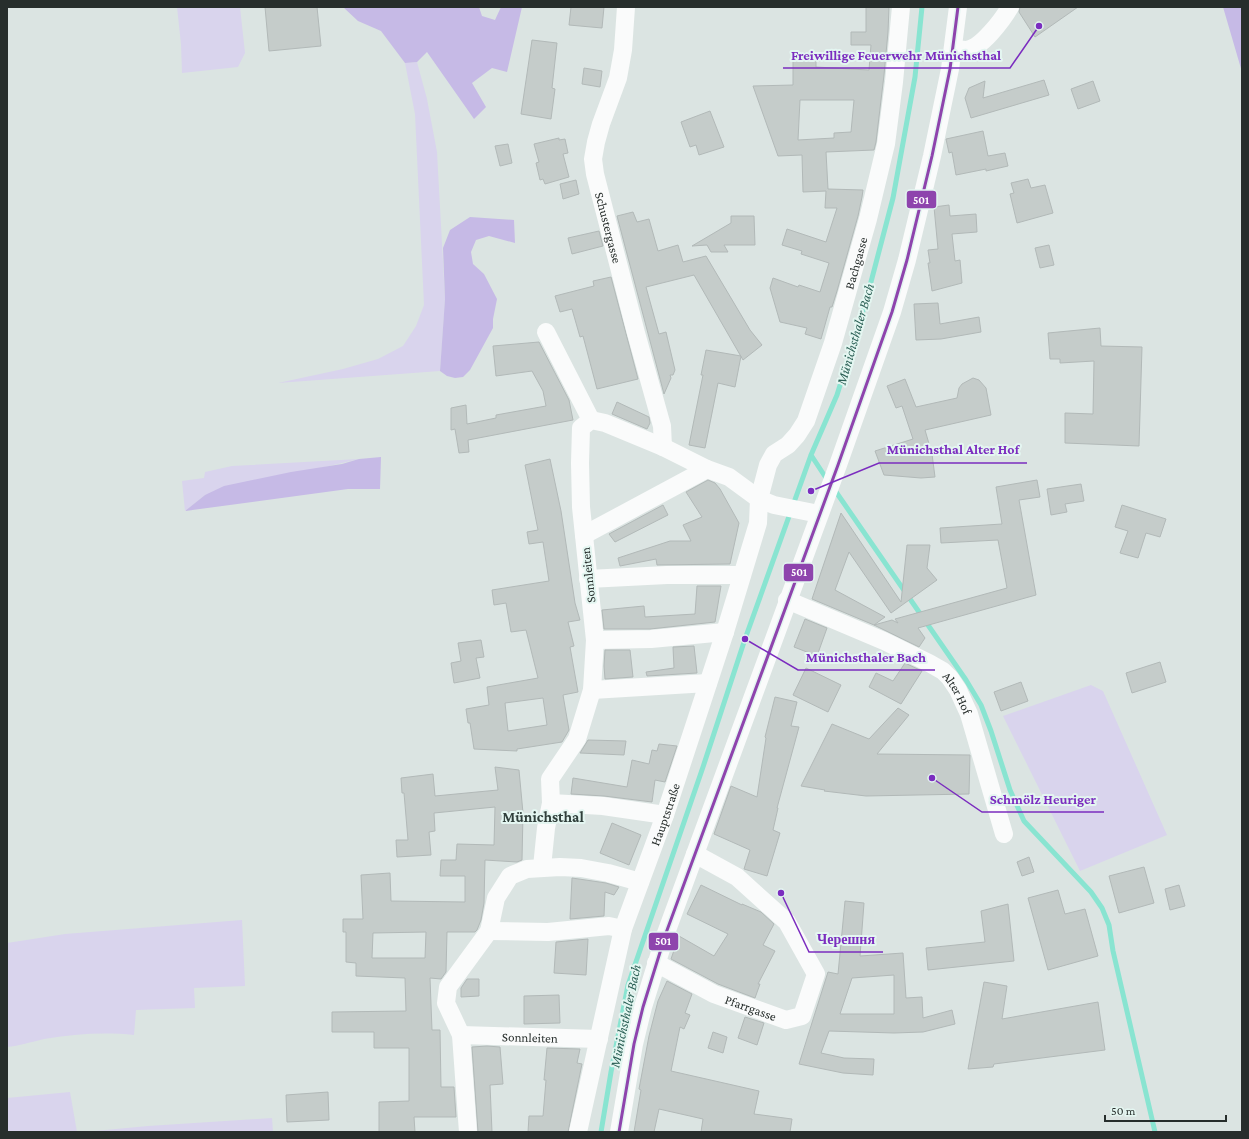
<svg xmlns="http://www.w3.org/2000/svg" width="1249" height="1139" font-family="'Crimson Pro',serif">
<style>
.green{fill:#d9d4ed}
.forest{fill:#c6bae6}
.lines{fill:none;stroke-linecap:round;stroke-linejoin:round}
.stream{stroke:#89e4d1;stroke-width:5}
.building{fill:#c5ccca;stroke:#b2b9b8;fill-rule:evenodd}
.minor{stroke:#fafbfb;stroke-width:18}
.bus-1-casing{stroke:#e4f6f1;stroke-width:6}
.bus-1{stroke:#8e44ad;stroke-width:3}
.labels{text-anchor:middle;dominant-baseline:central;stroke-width:4;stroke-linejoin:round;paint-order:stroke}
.street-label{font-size:13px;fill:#272e2c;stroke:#e4f6f1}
.water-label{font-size:14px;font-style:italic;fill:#2a5f54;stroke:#e4f6f1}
.quarter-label{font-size:15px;font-weight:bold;fill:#303f3b;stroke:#e4f6f1}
.leader{fill:none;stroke:#7b2cbf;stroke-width:1.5}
.callout-dot{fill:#7b2cbf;stroke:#e4f6f1;stroke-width:1.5}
.callout-label{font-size:14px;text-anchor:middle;font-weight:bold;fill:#7b2cbf;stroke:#e4f6f1;stroke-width:4;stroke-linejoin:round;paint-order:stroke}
.line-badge{stroke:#e4f6f1;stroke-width:1.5}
.badge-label{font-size:11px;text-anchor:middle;font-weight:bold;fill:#fff}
</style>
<rect width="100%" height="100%" fill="#dbe4e2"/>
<path class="green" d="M177,7H240L245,53L238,67L182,73L181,44Z
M417,62L427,99L437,152L445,299L440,371L278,383L343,369L378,359L403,346L416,326L424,305L415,114L405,63Z
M359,459L205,495L185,511L182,481L204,478L205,472L232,466Z
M1091,685L1103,691L1167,835L1080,871L1003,716Z
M242,920L245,986L194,988L195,1008L136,1010L134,1035C105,1032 73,1034 44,1039C31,1042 19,1046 7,1047V943L65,934Z
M70,1092L77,1132H7V1098Z
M272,1118L273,1132H84L148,1126Z"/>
<path class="forest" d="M343,7H479L482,16L495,20L501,7H522L507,72L492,68L472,83L486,107L474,119L427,52L417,62L405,63L381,31L358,21Z
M1223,7H1241L1242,72Z
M470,217L514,220L515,243L489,236L476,240L471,252L473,264L484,274L497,299L493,319V328L470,370L463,377L455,378L447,376L440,371L445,299L443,248L450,230Z
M381,457L380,489H348L185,511L205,495L224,486L291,472L342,464L359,459Z"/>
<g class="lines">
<path class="stream" d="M811,455L828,481
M834,489L966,680L981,705L991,731L1010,790L1024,821L1091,892L1102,908L1109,925L1113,951L1155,1132
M601,1132L611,1072L628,985L703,767L745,639L811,455L837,395L866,301L893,198L915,77L922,7"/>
</g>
<path class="building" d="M265,7H317L321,46L269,51Z
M571,7H604L602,28L569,25Z
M866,7H889L888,32L884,75L876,142L874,150L826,152L828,189L863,190L862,197L858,216L837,291L832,307H830L821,339L805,334L807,328L780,322L770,288L773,278L798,287L799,285L820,292L829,263L801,254L802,251L782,245L787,229L826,242L837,208H825L826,191L803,192L802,155L778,156L753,86L793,85V53H816V67L869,70L871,45H851V32H866ZM800,100H854L851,132L834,133V138L798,140Z
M1020,7H1078L1035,37L1019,12Z
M532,40L557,43L552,88L555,89L551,119L521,114Z
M584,68L602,71L600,87L582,84Z
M1044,80L1049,95L971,118L965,98L969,88L985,81L983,98Z
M1093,81L1100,101L1078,109L1071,89Z
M710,111L724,147L699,155L696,145L690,147L681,122Z
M983,131L988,156L1005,153L1008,166L986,171V169L956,175L952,152L949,153L946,139Z
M559,138V140L565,139L568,153L563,154L569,177L545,184L543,179L540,180L536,163L539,162L534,144Z
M508,144L512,163L500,166L495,146Z
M1028,179L1031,188L1045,185L1053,213L1017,223L1010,194L1014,193L1011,183Z
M576,180L579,194L563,199L560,184Z
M949,205L950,216L976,214L977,232L952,234L955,261L960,260L962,283L932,291L928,263H930L928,250L938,249L934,207Z
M633,212L637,222L649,219L658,251L678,245L683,262L706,256L750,330L762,345L743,360L694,275L646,287L659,334L666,332L675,370L673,375H670L671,378L664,394L617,216Z
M731,216H754L755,245H724L728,252H711L707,245L692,246L731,223Z
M599,231L603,246L572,254L568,238Z
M1049,245L1054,265L1040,268L1035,248Z
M611,277L638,379L597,389L583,336L580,337L572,309L560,312L555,296L594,286L593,281Z
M938,303L940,324L979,317L981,332L941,339L916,340L914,304Z
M1100,328L1101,346L1142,347L1139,446L1065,443V413L1093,414L1094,361L1060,363V359H1050L1048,333Z
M539,342L569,400L573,420L468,440L469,452L459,453L455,429L451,430V408L466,405L467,424L496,418V415L546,406L543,391L532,371L496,376L493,346Z
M706,350L741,356L735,387L718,383L705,448L689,445L703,375H701Z
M973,378L979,380L986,388L991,415L925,430L932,454L935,477L921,478L884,475L875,451L913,439L902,406L896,408L887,386L905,379L916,407L957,398L959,388L962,384Z
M617,402L649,417L650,423L647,429L612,414Z
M550,459L561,511L575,603L580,620L568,622L574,646L570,647L578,692L563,695L569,730L562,742L517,749V751L474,749L470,723H468L466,709L489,705L487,687L538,678L526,630L511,632L506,603L494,605L492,590L549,581L543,542L529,544L527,532L538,530L525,465ZM543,698L547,725L508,731L505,703Z
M708,480L715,483L720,489L739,523L730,564L657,565L656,559L620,566L618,558L670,541H691L683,525L702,517L686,492Z
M1037,480L1040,497L1019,500L1036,595L918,628L925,638L919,647L874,625L892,620L898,623L895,619L1007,588L998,540L941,543L940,528L1002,524L996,487Z
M1081,484L1084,501L1065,504L1067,512L1051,515L1047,489Z
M663,505L668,515L615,542L609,534Z
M1122,505L1166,519L1160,537L1146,533L1138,558L1120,553L1128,531L1115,527Z
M841,513L901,602L907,545H930L927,568L937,580L891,613L849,552L835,590L885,617L874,625L812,599Z
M697,586H721L715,622L650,629H604L602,610L644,606L645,617L695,614Z
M805,619L827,628L817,656L794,647Z
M481,640L484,657L476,658L480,678L454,683L451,663L461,661L458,643Z
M694,646L697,673L647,676L646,672L674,668L673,647Z
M605,650H630L633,677L605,679L604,666Z
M1160,662L1166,682L1132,693L1126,673Z
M905,663L922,671L901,704L869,687L876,673L893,681Z
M806,668L841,685L828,712L793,695Z
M1021,682L1028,701L1001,711L994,692Z
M775,697L797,702L791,726L799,727L777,808H778L773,830L780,833L767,876L744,869L750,850L714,834L731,786L757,797L766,738L765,737Z
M898,708L909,715L877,754L970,755L969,794L866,796L824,791L825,790L801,786L832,724L869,739Z
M588,740L626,741L624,755L580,753Z
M659,744L677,746L665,782L655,780L652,802L604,796L571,794L573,778L627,787L632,760L649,764L652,750L657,751Z
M495,767L519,770L523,813L522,860L517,862L485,860L484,903L481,920L477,930L475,932H447L446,972L441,979L430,978L432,1030H440L441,1087H454L456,1117H414L415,1132H379V1102L409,1101V1048H374V1032H332V1012L406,1011L405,978L356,976V963L346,962V932H343V919H363L361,875L390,873L391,901L465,902V876H440L441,860H456L457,844L494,845L495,807L434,813L435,831L429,832L431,855L397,857L396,840H408L404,793H402L401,778L433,774L435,796L498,790ZM426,932L425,958H372L373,933Z
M612,823L641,835L629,865L600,853Z
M1029,857L1034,872L1022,876L1017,862Z
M1144,867L1154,903L1119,913L1109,876Z
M572,878L606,883L619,887L614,895L605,892L604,916L570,919Z
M701,885L742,905V904L761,912L774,924L763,945L775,951L758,984H760L755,998L718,984L671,959L679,936L714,956L728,934L687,914Z
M1179,885L1185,906L1170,910L1165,889Z
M1058,890L1065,914L1085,909L1098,956L1048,970L1028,898Z
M845,901L864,903L860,956L903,953L906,998L922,997L923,1018L952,1010L955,1024L923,1032L894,1033L829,1031L821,1053L844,1058L874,1059L873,1075L843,1073L799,1064L828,972L838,974ZM894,975V1014H840L852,978Z
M1008,904L1014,961L928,970L926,948L985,942L981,911Z
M588,939L586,975L554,973L556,942Z
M467,979H479V996L461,997V988Z
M667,981L692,994L685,1013L690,1015L684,1029L680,1027L671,1071L759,1091L754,1114L792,1119L790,1132H701L703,1119L659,1109L654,1132H634L641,1090L639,1089L649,1036L658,1001Z
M984,982L1007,986L1002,1019L1098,1002L1105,1050L994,1064L993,1067L968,1069Z
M559,995L560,1023L524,1024V996Z
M745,1017L764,1023L757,1045L738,1038Z
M713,1032L727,1037L723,1053L708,1048Z
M487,1046L500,1047L503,1084L490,1085L492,1132H478L472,1047Z
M547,1048L580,1049L577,1063L582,1064L568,1132H528L529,1116H543L546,1080H544Z
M328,1092L329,1120L287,1122L286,1095Z"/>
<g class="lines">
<g class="minor">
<path id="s1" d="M626,7L623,50L618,78L601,124L596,142L593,159L595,174L636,333L662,426L663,447"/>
<path d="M953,49C957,49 962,50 966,50C981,49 1003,19 1010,7"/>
<path d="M546,332L591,420"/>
<path d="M584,535L707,469"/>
<path d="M588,579L667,575H742"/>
<path id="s2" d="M787,600L884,641L929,663L943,671L950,678L958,690L969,714L1004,834"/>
<path d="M595,640L651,639L725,632"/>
<path d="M592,690L708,683"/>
<path d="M665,815L603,806L551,803L550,779L577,739L592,690L595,640L581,507L580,463L581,428L591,420L605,423L663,447L707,469L729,477L759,499L774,505L819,514"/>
<path d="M542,867L546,828L551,803"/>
<path d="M489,931L548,932L609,926L623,929"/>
<path id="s3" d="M656,963L714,994L786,1020L802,1016L816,974L787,922L737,877L695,854"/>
<path id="s4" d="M461,1035L599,1039"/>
<path d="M468,1132L461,1035L446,1003L448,987L489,931L496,898L510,876L527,869L560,867L581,868L608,873L640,882"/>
<path id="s5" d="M578,1132L623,929L665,815L725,632L758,523L759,499L768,465L774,454L788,445L797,435L806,421L833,343L868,219L886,144L894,82L901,7"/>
<path d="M619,1132L634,1044L643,1007L666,933L838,465L892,312L907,260L932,156L950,69L958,7"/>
</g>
<defs>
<path id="bus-1" d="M619,1132L634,1044L643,1007L666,933L838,465L892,312L907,260L932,156L950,69L958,7"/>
</defs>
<use href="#bus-1" class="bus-1-casing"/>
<use href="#bus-1" class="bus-1"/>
</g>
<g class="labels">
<g class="street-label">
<text stroke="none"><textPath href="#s1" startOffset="227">Schustergasse</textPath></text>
<text stroke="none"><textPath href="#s5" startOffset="920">Bachgasse</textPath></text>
<text transform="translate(588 575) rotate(-96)">Sonnleiten</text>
<text stroke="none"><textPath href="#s2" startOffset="198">Alter Hof</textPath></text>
<text stroke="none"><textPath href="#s5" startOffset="330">Hauptstraße</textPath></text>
<text stroke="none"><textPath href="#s3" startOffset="105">Pfarrgasse</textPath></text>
<text stroke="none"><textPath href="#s4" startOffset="69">Sonnleiten</textPath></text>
</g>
<g class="water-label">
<text transform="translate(855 334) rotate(-74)">Münichsthaler Bach</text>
<text transform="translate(625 1016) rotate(-78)">Münichsthaler Bach</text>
</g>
<g class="quarter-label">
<text x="543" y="817">Münichsthal</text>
</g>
</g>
<path class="leader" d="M1039 26L1010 68H783M811 491L879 463H1027M745 639L798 670H935M932 778L982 812H1104M781 893L809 952H883"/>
<g class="callout-dot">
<circle cx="1039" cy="26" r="4"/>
<circle cx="811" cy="491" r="4"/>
<circle cx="745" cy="639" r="4"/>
<circle cx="932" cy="778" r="4"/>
<circle cx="781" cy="893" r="4"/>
</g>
<g class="callout-label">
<text x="896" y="60">Freiwillige Feuerwehr Münichsthal</text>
<text x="953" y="454">Münichsthal Alter Hof</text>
<text x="866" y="662">Münichsthaler Bach</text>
<text x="1043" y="804">Schmölz Heuriger</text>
<text x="846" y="944">Черешня</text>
</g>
<g class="line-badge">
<rect x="906" y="190" width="31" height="19" rx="4" fill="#8e44ad"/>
<rect x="783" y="563" width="31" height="19" rx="4" fill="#8e44ad"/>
<rect x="648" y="932" width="31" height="19" rx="4" fill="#8e44ad"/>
</g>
<g class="badge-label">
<text x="921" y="204">501</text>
<text x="799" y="576">501</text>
<text x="663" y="945">501</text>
</g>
<rect width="1249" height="1139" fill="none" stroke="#272e2c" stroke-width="16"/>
<path d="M1105 1115v6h121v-6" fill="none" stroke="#272e2c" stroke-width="2"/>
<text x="1111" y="1115" font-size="12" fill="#272e2c" stroke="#e4f6f1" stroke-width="3" paint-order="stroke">50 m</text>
</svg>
